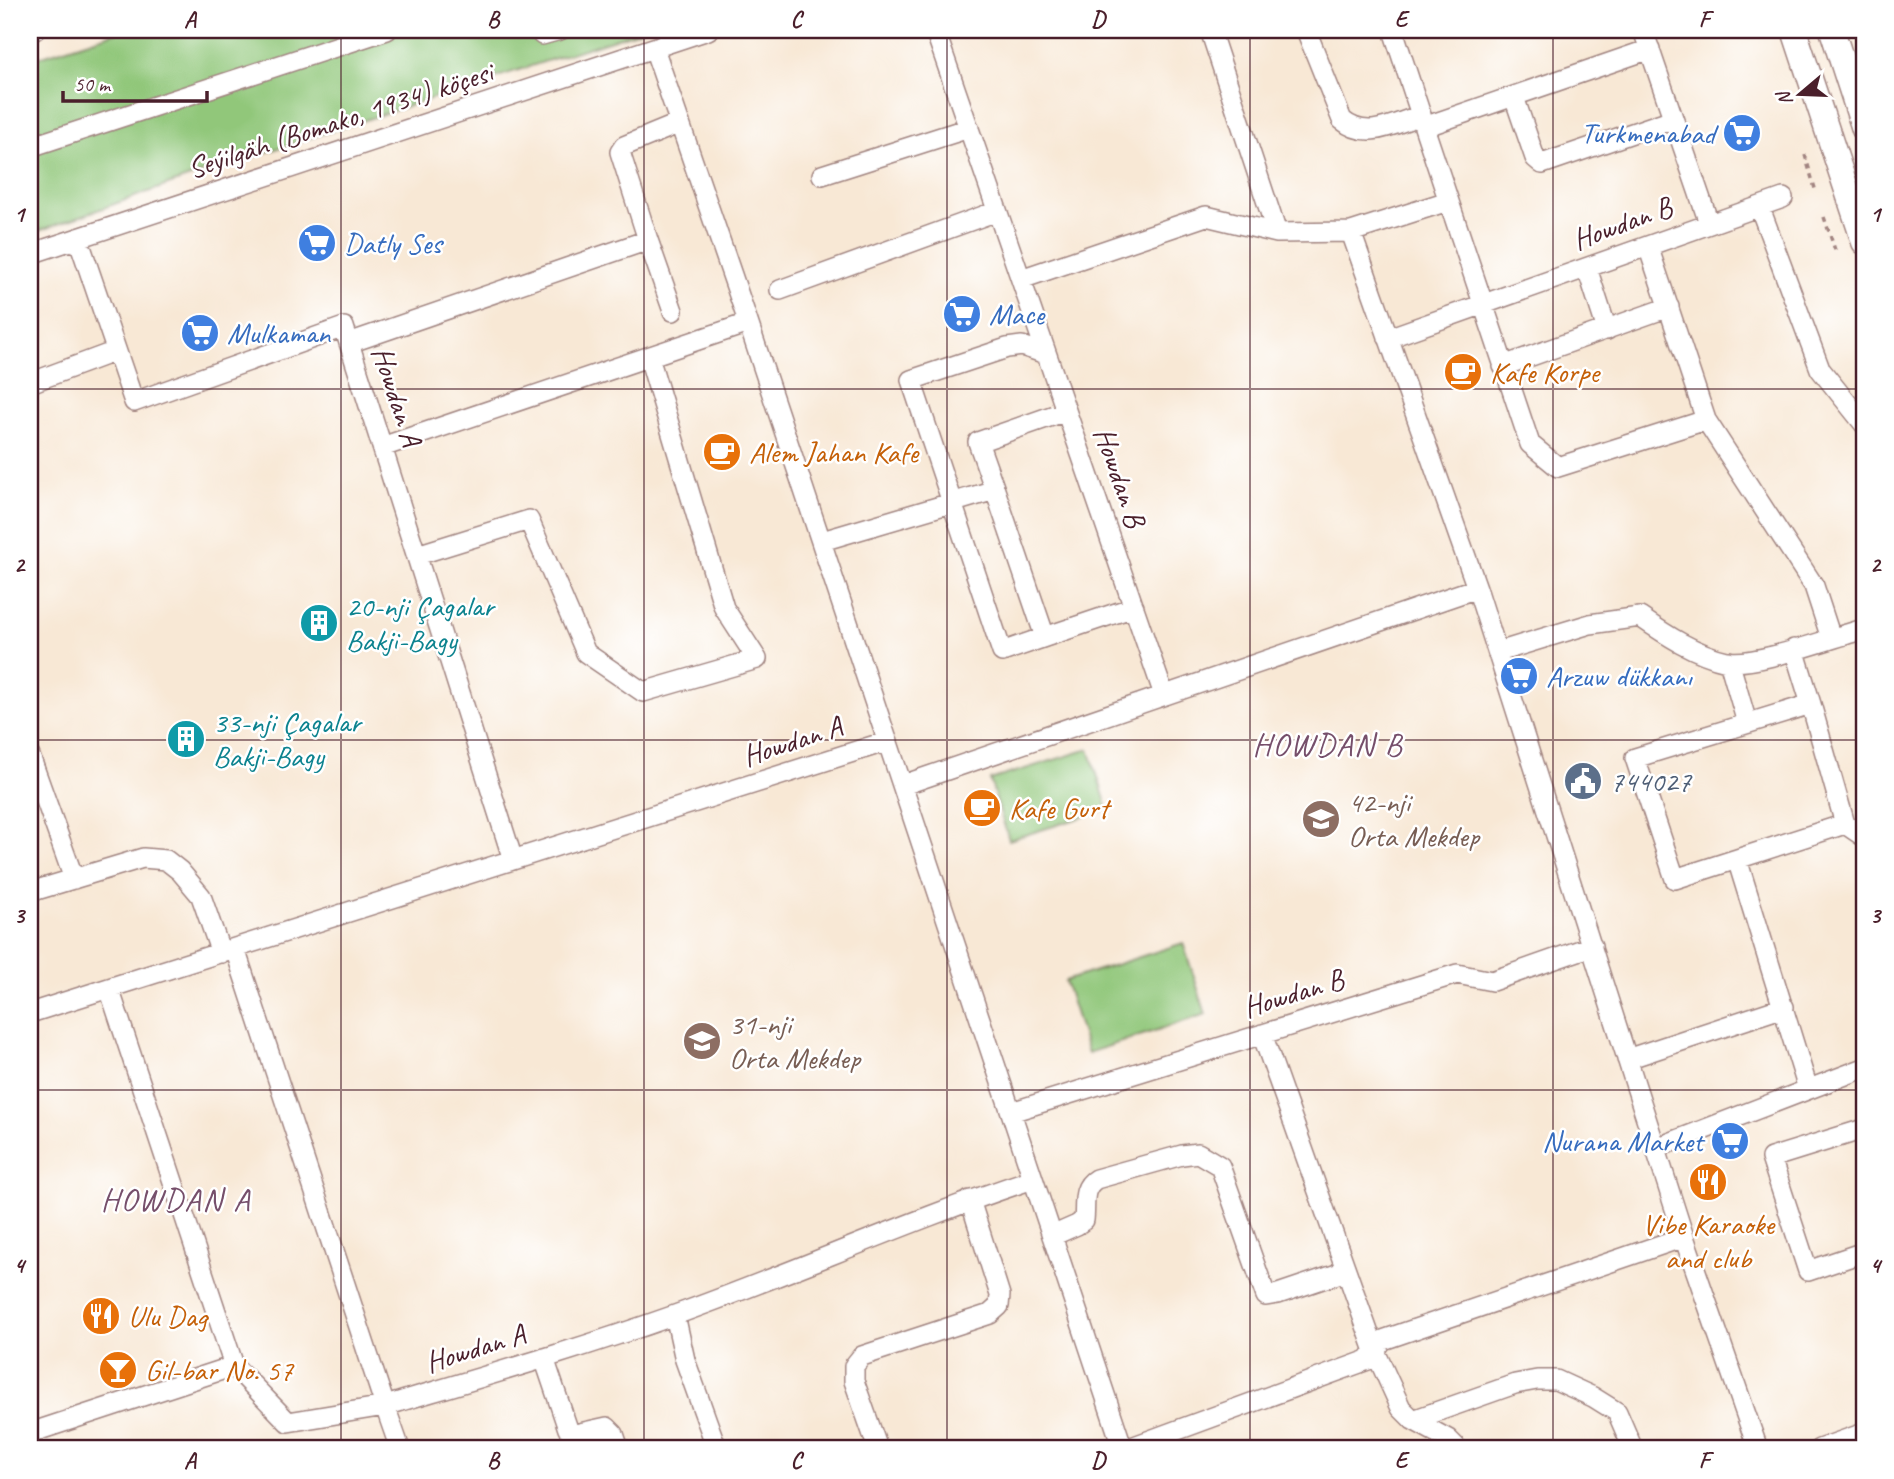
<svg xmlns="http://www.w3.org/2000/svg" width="1894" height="1479" font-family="Caveat,sans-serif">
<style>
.green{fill:#91c77a;stroke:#6e7352;stroke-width:2}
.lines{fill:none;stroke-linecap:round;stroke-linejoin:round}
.minor-casing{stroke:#a18480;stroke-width:22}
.major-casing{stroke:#a18480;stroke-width:27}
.path{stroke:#a18480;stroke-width:3.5;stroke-dasharray:5 5;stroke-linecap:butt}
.minor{stroke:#fff;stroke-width:19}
.major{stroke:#fff;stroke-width:24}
.grid{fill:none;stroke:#4a1f2b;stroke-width:2;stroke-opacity:0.55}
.labels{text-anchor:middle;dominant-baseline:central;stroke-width:5;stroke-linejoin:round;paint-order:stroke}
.street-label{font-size:30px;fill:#4a1f2b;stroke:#fff}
.shop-label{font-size:30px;fill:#366cbe;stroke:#fff;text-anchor:start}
.food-label{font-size:30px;fill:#c56008;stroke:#fff;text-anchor:start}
.culture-label{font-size:30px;fill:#0d838f;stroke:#fff;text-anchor:start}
.service-label{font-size:30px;fill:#4e5e75;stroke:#fff;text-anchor:start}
.education-label{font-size:30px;fill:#785e54;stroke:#fff;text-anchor:start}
.neighbourhood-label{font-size:32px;letter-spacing:2px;fill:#764f6b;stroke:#fff}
.neatline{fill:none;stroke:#4a1f2b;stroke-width:2.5}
.grid-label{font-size:23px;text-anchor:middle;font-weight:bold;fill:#4a1f2b}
</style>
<rect width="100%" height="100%" fill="#fff"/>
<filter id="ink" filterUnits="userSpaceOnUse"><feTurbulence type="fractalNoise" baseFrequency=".0143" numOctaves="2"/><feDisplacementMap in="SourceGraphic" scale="14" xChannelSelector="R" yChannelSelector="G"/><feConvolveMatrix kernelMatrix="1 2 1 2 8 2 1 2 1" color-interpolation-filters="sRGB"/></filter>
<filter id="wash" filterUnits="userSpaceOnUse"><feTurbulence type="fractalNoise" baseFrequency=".00686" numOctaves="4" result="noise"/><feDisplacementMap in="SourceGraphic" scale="28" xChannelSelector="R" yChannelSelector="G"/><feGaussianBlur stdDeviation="1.57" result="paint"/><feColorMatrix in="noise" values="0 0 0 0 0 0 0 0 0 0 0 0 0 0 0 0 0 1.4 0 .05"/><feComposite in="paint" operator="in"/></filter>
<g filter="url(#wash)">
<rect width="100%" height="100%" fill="#f8e8d5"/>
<path class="green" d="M123,30H642L196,175L30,234V60Z
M1089,749L1108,809L1009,840L990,780Z
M1183,943L1206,1014L1088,1053L1065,981Z"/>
</g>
<g filter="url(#ink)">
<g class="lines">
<defs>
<path id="minor" d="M540,30L542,35L560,30
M935,30L1164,695
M1210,30L1277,233
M1306,30L1342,120C1367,141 1393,124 1421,115L1393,30
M1643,30L1709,223
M30,32L35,30
M654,48L742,304L1123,1449
M1650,49L1424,127L1530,444L1558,467L1706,420L1814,586L1831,638
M1514,97L1535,158L1542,164L1673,119
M30,147L387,30
M822,175L969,128
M1760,208L1820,369L1864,424
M1351,232L1448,201
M78,238L134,402L344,327L513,860
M648,240L673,311
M1648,246L1706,420
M30,254L708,30
M1587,268L1607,330
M1021,279L1206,216L1277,233L1351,232L1477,588L1684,1237L1758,1449
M780,290L997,211
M1388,338L1783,198
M349,343L648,240L620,152L624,146L680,123
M1503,366L1669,307
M30,383L116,351
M382,447L748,323
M995,490L1045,637L1002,652L911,380L1007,348L1022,346L1046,354
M822,541L995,490L978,442L1066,411
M417,555L529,520L586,653L643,692L757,659L724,608L649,357
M1045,637L1134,607
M1794,649L1811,704
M1498,652L1590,624L1640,617C1666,635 1695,654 1727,661C1754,667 1834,637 1864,629
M1729,661L1747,723
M30,756L74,879
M903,785L1477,588
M1737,859L1675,879L1635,758L1811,704L1845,824
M30,892L143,858L166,860L180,871L201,896L221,953
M235,949L385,1406C482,1377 580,1349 675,1315C795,1272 912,1219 1033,1179
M30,1013L888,741
M1262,1034L1375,1351L1401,1408L1413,1420L1448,1439L1458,1449
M1627,1059L1784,1007
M1808,1089L1737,859L1845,824L1864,837
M1011,1112L1457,974L1492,981L1592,946
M1864,1129L1771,1158L1808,1271L1864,1252
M1656,1148L1864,1068
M1052,1236L1077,1225L1084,1220C1086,1204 1081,1188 1096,1179L1182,1155L1198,1153L1220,1166L1266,1296L1278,1294L1346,1271
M675,1315L685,1360L717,1449
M544,1358L568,1429L575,1434L607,1427L614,1434L619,1449
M234,1366L288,1422L385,1406L400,1449
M1413,1420L1515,1384L1537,1380H1556L1593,1397L1617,1412L1633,1449
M30,1433L234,1366L109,988
M878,1449L854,1381V1366L862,1356L990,1314L999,1306L1000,1295L970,1200
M1126,1449L1368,1360L1383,1340L1684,1237
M1819,1449L1864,1433"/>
<path id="major" d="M1794,30L1864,242
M1832,30L1864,129"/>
</defs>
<use href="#minor" class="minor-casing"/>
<use href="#major" class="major-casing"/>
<path class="path" d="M1805,155L1816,192
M1824,217L1836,253"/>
<use href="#minor" class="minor"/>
<use href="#major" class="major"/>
</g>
</g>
<path class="grid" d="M341,30V1449M644,30V1449M947,30V1449M1250,30V1449M1553,30V1449M30,389H1864M30,740H1864M30,1090H1864"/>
<defs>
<symbol id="supermarket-disc" viewBox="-11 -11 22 22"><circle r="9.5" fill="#3f7fe0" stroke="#fff"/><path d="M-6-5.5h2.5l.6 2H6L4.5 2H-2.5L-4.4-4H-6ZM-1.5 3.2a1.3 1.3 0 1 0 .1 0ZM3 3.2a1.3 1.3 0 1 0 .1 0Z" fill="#fff"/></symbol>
<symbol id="cafe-disc" viewBox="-11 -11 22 22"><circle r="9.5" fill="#e8710a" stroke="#fff"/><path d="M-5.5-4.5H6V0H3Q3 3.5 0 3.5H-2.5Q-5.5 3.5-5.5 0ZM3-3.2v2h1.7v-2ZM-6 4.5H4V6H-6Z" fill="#fff"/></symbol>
<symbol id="building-disc" viewBox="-11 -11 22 22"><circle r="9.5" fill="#0f9aa8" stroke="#fff"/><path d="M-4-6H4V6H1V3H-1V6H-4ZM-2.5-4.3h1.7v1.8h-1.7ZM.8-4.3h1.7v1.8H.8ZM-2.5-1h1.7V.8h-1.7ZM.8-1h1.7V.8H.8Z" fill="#fff"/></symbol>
<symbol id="civic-disc" viewBox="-11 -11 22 22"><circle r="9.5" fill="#5c6f8a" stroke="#fff"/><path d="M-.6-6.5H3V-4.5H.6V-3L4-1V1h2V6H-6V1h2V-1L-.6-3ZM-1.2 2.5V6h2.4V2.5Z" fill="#fff"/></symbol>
<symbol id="school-disc" viewBox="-11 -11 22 22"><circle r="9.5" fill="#8d6e63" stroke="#fff"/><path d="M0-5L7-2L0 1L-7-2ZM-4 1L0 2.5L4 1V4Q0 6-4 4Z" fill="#fff"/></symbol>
<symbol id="restaurant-disc" viewBox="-11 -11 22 22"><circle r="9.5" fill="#e8710a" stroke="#fff"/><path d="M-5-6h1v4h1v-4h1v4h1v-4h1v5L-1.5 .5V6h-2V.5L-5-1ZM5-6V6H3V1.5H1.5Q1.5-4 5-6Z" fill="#fff"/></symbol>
<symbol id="bar-disc" viewBox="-11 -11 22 22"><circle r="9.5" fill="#e8710a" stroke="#fff"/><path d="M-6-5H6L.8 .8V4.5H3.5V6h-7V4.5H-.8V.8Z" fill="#fff"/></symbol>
</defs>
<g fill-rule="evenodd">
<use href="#supermarket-disc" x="1720" y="111" width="44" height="44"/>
<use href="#supermarket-disc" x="295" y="221" width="44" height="44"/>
<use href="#supermarket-disc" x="940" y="292" width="44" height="44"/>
<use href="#supermarket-disc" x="178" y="311" width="44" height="44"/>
<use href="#cafe-disc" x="1441" y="350" width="44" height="44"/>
<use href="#cafe-disc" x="700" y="430" width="44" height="44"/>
<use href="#building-disc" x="297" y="601" width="44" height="44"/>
<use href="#supermarket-disc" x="1497" y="654" width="44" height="44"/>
<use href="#building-disc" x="164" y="717" width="44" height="44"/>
<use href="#civic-disc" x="1561" y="759" width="44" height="44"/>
<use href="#cafe-disc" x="960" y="786" width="44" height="44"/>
<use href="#school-disc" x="1299" y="797" width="44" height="44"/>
<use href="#school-disc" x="680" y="1019" width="44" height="44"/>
<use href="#supermarket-disc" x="1708" y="1119" width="44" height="44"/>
<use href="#restaurant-disc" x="1686" y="1160" width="44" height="44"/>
<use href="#restaurant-disc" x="79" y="1294" width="44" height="44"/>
<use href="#bar-disc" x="96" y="1348" width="44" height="44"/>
</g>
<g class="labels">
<g class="street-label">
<text transform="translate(340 120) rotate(-18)">Seýilgäh (Bomako, 1934) köçesi</text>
<text transform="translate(1622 223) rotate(-20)">Howdan B</text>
<text transform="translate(397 396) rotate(72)">Howdan A</text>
<text transform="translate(1120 477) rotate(71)">Howdan B</text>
<text transform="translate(792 741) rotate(-18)">Howdan A</text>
<text transform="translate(1293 993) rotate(-17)">Howdan B</text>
<text transform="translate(475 1348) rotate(-17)">Howdan A</text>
</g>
<g class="shop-label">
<text x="1715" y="133" text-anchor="end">Turkmenabad</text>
<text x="344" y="243">Datly Ses</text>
<text x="989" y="314">Mace</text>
<text x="227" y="333">Mulkaman</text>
<text x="1546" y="676">Arzuw dükkanı</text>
<text x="1703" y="1141" text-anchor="end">Nurana Market</text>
</g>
<g class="food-label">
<text x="1490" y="372">Kafe Korpe</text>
<text x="749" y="452">Alem Jahan Kafe</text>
<text x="1009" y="808">Kafe Gurt</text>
<text x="1708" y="1224" text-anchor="middle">Vibe Karaoke<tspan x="1708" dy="34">and club</tspan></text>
<text x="128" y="1316">Ulu Dag</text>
<text x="145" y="1370">Gil-bar No. 57</text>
</g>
<g class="culture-label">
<text x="346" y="606">20-nji Çagalar<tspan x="346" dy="34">Bakji-Bagy</tspan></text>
<text x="213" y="722">33-nji Çagalar<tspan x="213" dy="34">Bakji-Bagy</tspan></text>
</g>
<g class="service-label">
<text x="1610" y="781">744027</text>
</g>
<g class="education-label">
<text x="1348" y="802">42-nji<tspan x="1348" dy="34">Orta Mekdep</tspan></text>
<text x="729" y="1024">31-nji<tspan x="729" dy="34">Orta Mekdep</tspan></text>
</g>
<g class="neighbourhood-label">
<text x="1328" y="744">HOWDAN B</text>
<text x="176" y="1199">HOWDAN A</text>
</g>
</g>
<rect width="1894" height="1479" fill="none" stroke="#fff" stroke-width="77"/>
<g transform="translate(1800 94) rotate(251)" stroke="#ffffff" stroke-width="5" paint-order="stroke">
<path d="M0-5L12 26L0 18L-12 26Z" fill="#4a1f2b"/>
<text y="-10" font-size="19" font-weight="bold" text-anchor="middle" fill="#4a1f2b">N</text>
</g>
<path d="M63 91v10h144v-10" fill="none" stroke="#4a1f2b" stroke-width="3.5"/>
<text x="74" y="91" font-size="21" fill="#4a1f2b" stroke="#ffffff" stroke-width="5" paint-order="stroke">50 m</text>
<rect x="38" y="38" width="1818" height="1402" class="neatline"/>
<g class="grid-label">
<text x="190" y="27">A</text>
<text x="493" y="27">B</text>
<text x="796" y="27">C</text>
<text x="1098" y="27">D</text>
<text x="1401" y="27">E</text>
<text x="1704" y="27">F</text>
<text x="19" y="222">1</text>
<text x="1875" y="222">1</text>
<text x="19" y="572">2</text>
<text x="1875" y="572">2</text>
<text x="19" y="923">3</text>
<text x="1875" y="923">3</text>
<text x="19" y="1273">4</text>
<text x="1875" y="1273">4</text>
<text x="190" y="1468">A</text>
<text x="493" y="1468">B</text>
<text x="796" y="1468">C</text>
<text x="1098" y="1468">D</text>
<text x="1401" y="1468">E</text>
<text x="1704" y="1468">F</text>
</g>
</svg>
